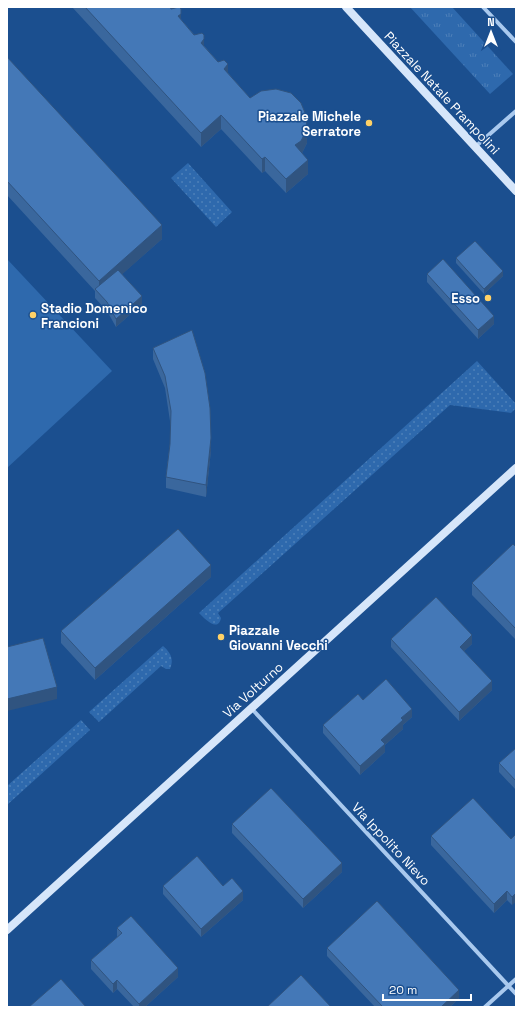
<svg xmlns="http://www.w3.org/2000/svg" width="523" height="1014" font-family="'Space Grotesk',sans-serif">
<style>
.grass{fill:url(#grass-dots)}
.park{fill:url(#park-tufts)}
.pitch{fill:#2e69ad}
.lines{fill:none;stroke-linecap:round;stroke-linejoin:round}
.minor{stroke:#a9c9ee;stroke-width:4}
.secondary{stroke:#d6e6fa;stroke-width:8}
.wall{fill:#3a679d}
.shaded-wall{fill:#305480}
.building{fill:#4478b7;stroke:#305480}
.poi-dot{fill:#ffd166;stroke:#1b4f8f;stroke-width:1.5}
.labels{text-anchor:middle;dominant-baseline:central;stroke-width:3;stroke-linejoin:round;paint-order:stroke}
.street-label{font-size:13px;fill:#fff;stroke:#1b4f8f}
.poi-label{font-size:13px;font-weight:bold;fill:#fff;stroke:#1b4f8f;text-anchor:end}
</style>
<defs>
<pattern id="grass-dots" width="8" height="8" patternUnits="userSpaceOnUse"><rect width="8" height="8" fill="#2e69ad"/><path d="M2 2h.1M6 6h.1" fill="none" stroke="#4d80b9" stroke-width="1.8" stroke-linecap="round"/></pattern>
<pattern id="park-tufts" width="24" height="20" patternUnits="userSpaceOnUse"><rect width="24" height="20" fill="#2e69ad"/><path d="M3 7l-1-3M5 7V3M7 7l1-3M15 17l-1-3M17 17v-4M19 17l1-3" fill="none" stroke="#4d80b9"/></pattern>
</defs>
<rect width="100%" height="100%" fill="#1b4f8f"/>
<path class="grass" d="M188,163L232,212L216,227L171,178Z
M477,361L516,404V408L511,413L450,405L218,613L221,618C218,633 204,618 199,613Z
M163,646C171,653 174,659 170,669H166L161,666L99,722L89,712Z
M81,720L90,730L7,805V786Z"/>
<path class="park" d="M410,7H452L513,74L490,94Z"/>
<path class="pitch" d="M7,259L112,371L7,468Z"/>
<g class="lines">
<path class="minor" d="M483,7L516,42
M475,147L516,111
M251,708L516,994
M485,1007L516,979"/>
<path class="secondary" d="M346,7L516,191
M7,930L516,468"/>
</g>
<path class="wall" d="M72,7H170L250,98L307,143L302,153L308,174L286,193L265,171L262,173L221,129L201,147Z
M7,57L162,239L122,274L142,304L116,327L107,311L95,298V291L7,195Z
M456,258L503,276L484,294L456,263Z
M427,274L494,324L478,339L427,282Z
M153,348L211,450L206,497L166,488V477L170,444V421L165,388L153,359Z
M516,547V640L472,595V583Z
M211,577L95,680L61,643V631Z
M391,639L472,644L464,651L492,690L459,721L391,647Z
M363,700L412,717L403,725V729L385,745V752L360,775L323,733V725Z
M516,748V790L499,772V763Z
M232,824L342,872L303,908L232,833Z
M516,834L512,905L507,900L494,913L431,845V836L511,839Z
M163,886H223L243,900L201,937L163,894Z
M117,928L178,977L145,1007H134L117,989L113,993L91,969V960L117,937Z
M327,948L459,998L450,1007H375L327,956Z"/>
<path class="shaded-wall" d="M181,9V23L178,16Z
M204,39V53L201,43Z
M228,64V78L224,69Z
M221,115V129L201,147V133Z
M307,129V143L301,155L295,145Z
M265,157V171L262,173V159Z
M308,160V174L286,193V179Z
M162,225V239L100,294L99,293V281Z
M503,271V276L484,294V289Z
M142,296V304L116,327V319Z
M494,316V324L478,339V330Z
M211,438V450L206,497V485Z
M211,565V577L95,680V668Z
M472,635V644L460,655V647Z
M492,681V690L459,721V712Z
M57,687V699L7,711V699Z
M412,709V717L403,725V729L385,745V752L360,775V766L381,740L401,718Z
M342,863V872L303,908V899Z
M243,891V900L201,937V929Z
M507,891V900L494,913V904Z
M516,893V902L512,905V897Z
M178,968V977L145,1007H139V1004Z
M117,980V989L113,993V984Z
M459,990V998L450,1007H441Z"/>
<path class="building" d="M85,7H170L171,9L179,7L181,9V14L178,16L194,35L202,33L204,35V39L201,43L218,62L224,60L228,64L224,69L250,98L261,91L276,89L291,93L301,103L306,115L307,129L301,141L295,145L308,160L286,179L265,157L262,159L221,115L201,133Z
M7,57L162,225L99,281L7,181Z
M475,241L503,271L484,289L456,258Z
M443,259L494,316L478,330L427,274Z
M118,270L142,296L116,319L107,302L95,289Z
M192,330L205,373L210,408L211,438L206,485L166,477L170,444L171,411L165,376L153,348Z
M178,529L211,565L95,668L61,631Z
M513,544L516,547V629L472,583Z
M436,597L472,635L460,647L492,681L459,712L391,639Z
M43,638L57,687L7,699V647Z
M386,679L412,709L401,718L403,720L381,740L385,744L360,766L323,725L358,694L363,700Z
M516,748V781L499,763Z
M271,788L342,863L303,899L232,824Z
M473,798L511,839L516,834V893L512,897L507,891L494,904L431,836Z
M197,856L223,886L232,878L243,891L201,929L163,886Z
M377,901L459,990L441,1007H383L327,948Z
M131,916L178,968L139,1004L117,980L113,984L91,960L122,933L117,928Z
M301,975L331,1007H267Z
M61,979L86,1007H29Z"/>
<g class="poi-dot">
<circle cx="369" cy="123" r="4"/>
<circle cx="488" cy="298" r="4"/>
<circle cx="33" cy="315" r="4"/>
<circle cx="221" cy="637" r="4"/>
</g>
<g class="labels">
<g class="street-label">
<text transform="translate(442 93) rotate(47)">Piazzale Natale Prampolini</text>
<text transform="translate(253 690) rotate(-42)">Via Volturno</text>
<text transform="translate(391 844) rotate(47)">Via Ippolito Nievo</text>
</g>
<g class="poi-label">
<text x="361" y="116">Piazzale Michele<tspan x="361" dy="15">Serratore</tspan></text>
<text x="480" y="298">Esso</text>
<text x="41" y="308" text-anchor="start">Stadio Domenico<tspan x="41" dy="15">Francioni</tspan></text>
<text x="229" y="630" text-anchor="start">Piazzale<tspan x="229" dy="15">Giovanni Vecchi</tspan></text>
</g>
</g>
<rect width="523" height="1014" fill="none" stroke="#ffffff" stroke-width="16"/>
<g transform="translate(491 32)" stroke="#1b4f8f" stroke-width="3" paint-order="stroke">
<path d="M0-3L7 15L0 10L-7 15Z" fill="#ffffff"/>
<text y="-6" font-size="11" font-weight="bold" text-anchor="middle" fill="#ffffff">N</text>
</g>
<path d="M383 994v6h88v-6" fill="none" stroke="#ffffff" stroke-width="2"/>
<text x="389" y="994" font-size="12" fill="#ffffff" stroke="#1b4f8f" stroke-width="3" paint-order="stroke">20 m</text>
</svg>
